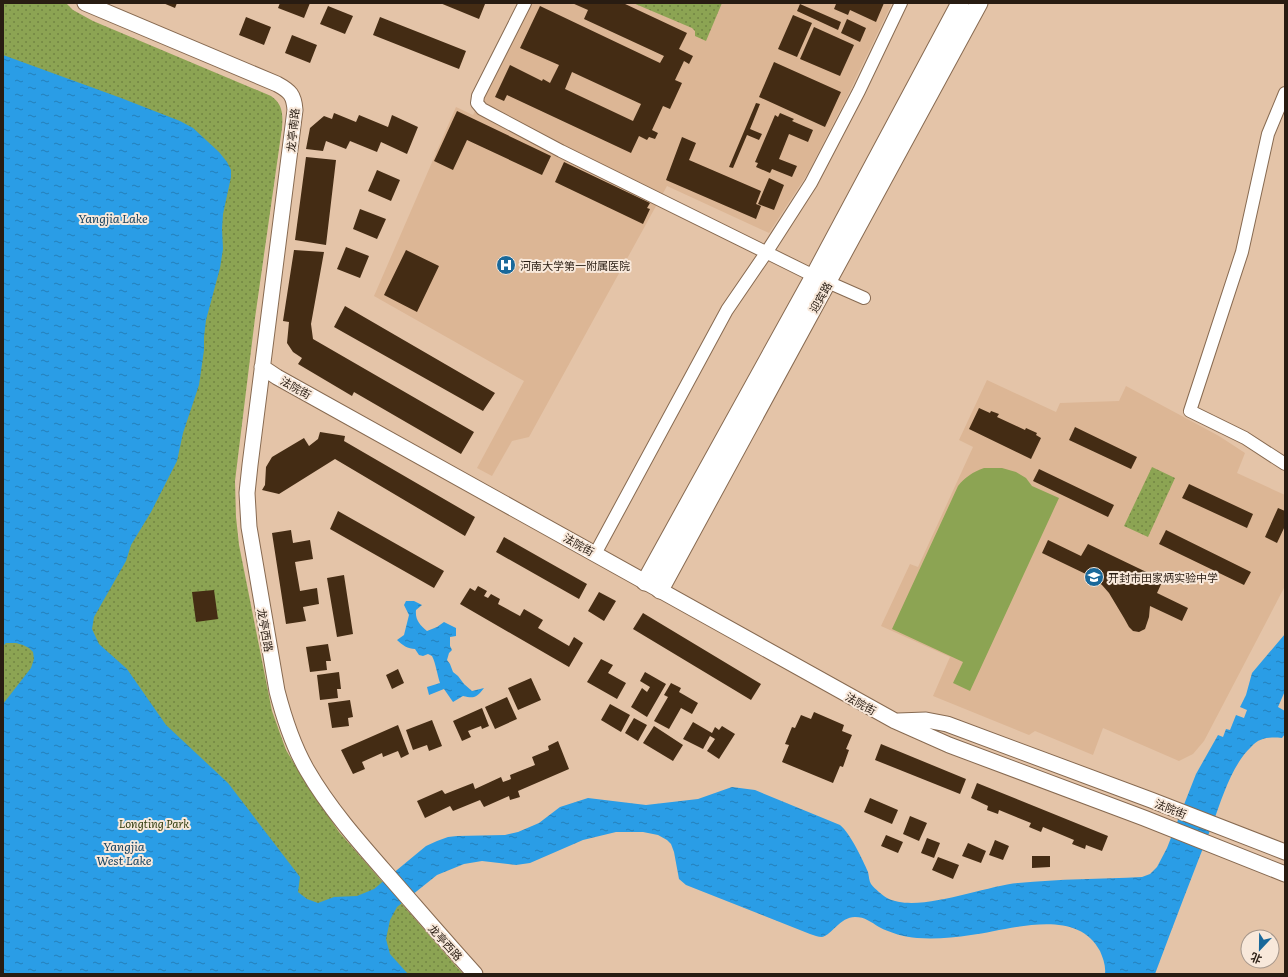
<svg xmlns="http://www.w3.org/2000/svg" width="1288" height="977" font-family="Literata,'Noto Sans SC',serif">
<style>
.built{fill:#dcb695}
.green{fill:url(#green-dots)}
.pitch{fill:#8ca453}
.water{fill:url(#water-ripples)}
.building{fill:#442c14;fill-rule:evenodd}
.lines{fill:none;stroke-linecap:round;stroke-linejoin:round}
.minor-casing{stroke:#876a51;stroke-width:14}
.tertiary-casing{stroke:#876a51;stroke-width:17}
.secondary-casing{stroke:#876a51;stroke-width:19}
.minor{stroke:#fff;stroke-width:12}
.tertiary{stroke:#fff;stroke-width:15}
.secondary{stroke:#fff;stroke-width:17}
.labels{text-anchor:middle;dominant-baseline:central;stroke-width:4;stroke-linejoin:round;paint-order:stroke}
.street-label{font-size:11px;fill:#281c12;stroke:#f8e8da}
.poi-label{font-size:11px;fill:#281c12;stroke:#f8e8da;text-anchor:start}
.park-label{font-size:11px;font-style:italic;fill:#323e10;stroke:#f8e8da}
.water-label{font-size:12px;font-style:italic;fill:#184361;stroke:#f8e8da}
</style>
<defs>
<pattern id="green-dots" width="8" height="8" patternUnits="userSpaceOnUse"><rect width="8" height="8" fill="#8ca453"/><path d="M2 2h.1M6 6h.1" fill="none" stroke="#728543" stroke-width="1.8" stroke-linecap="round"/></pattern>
<pattern id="water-ripples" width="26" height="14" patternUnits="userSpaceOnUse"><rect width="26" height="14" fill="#2a9de6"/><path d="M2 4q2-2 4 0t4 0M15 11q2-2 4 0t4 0" fill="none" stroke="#247fb9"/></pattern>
</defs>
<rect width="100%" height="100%" fill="#e4c4a8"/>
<path class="built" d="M530,3H892L849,93L808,173L769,233L667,186L529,437L512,441L492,476L477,468L524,381L374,296L456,107L473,115Z
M987,380L1056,412L1060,403L1119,401L1126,386L1219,436L1245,453L1237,473L1285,495V586L1204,741L1193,754L1179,761L1103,728L1093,755L1035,731L1029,735L933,696L950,657L881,626L910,564L918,567L973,447L959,440Z"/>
<path class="green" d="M3,3H66L73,10L93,21L271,96C283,104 283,115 282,128L255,318L235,481L236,517L239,545L272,711L286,750L298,770L339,832L463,974H3Z
M633,3H722L706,41L695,36V31L692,28Z
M1152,467L1175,478L1148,537L1124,526Z"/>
<path class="pitch" d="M984,468H1002L1016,472L1026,478L1032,486L1059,498L970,691L953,683L963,662L892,629L958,486C965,477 973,472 984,468Z"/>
<path class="water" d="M3,55L121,98L180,121L193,128L219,152L227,162L231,170V177L223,214L222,229L223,249L220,268L206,320L204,337V350L199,385L183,433L177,461L151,512L131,545L126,561L94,617L92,629L99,644L127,669L166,725L228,783L300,877L298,892L307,899L318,903L334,897L357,896L374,889L426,846L437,841L448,837L457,836L505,835L518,832L539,823L560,807L588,798L646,805L698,799L732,787L755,790L840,825C850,833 863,860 868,872C869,876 869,881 871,884C875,889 882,895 887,898C917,914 984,886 1018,883C1059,879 1101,879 1142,877L1150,874L1157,867L1167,848L1196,774L1218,735L1223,737L1226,729L1230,730L1236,715L1244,718L1247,710L1240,707L1246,695L1252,673L1285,634V691L1278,707L1285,711V734L1282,738C1270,737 1260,737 1251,747C1232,765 1222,798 1213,823C1193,873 1174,923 1155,974H1105C1106,966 1103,958 1100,951C1077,906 1009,930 971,935C953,938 935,939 917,938C905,937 890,933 879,927C871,922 865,917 855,917C840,917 832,935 822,937C818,937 814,935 810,934L686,885L679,879L674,852L671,844L667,840L658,835L643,832H616L583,840L530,863L516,865L482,861L464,864L437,875L397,907L390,920L386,939L390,954L408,974H3V704L31,668L34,659L33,652L29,648L23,645L16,643H6L3,646Z
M406,601H414L422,605L416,610C415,620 420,625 427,631L437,627L444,622L456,628V636L450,637V646L452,650L449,653L447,660L450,664L453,672L458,676L464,684L472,691L484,688C477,697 475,699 463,696L453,702L444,689L429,695L427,687L440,683C437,674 436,664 432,656L428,654L423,656L419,655L415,649C408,649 402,645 397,640L404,635L409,615L404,605Z"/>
<path class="building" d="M163,3H177L175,8Z
M280,3H310L304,18L278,8Z
M440,3H482L485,4L479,19Z
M572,3H623L687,33L679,49L693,56L689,64L684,61L675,80L682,83L670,109L663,106L652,130L658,133L655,139L649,137L647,140L639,136L631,153L507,95L504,101L495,97L510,65L542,81L543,79L550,83L559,65L520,48L540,6L660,63L664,56L584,19L588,10ZM572,72L641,104L633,121L565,89Z
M833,3H884L876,22L850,10L848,15L834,9L836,4Z
M800,4L841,22L838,30L797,11Z
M328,6L353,16L345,34L320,24Z
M793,15L812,23L797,57L778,49Z
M246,17L271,27L264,45L239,35Z
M380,17L466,51L459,69L373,35Z
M847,19L866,28L860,42L841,33Z
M814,27L854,45L840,76L800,59Z
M292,35L317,45L310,63L285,53Z
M774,62L841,92L825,127L759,97Z
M756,103L760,104L750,129L762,134L759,140L747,135L733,168L729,167Z
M457,111L551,156L542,175L467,140L453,170L434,161Z
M334,113L356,122L359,115L388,127L392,115L418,127L407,154L381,142L377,152L350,141L346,149L326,141L323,151L306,149L310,128L324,116L332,119Z
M780,113L794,119L792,121L813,130L808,142L789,134L779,159L797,166L792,177L772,169L770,173L756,167L758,163L755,162L775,115L778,117Z
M682,137L696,143L689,160L761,191L756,204L761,206L756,219L666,180Z
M306,157L336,160L326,245L295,240Z
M564,162L650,203L647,208L650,209L643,224L555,182Z
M377,170L400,180L391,201L368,191Z
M769,178L784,185L774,210L758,204Z
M360,209L386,219L377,239L353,229Z
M346,247L369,256L360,278L337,269Z
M294,250L324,252L311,324L313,339L474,432L461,454L354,392L352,396L298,364L302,358L293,352L287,343L289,322L283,321Z
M406,250L439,266L417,312L384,295Z
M345,306L495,393L483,411L334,327Z
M979,408L990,413L991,411L999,414L997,417L1025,430L1026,428L1037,433L1036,435L1041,438L1031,459L969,429Z
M1075,427L1137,457L1131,469L1069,440Z
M320,432L345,436L344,441L475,517L465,536L335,459L279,494L262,490L265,485L266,467L272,457L304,438L309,446L318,439Z
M1039,469L1114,505L1108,517L1033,481Z
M1189,484L1253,514L1247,528L1182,498Z
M1278,508L1285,511V526L1277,543L1265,537Z
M338,511L444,571L434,588L330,529Z
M291,530L293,543L310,540L313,559L295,562L300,591L317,588L319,604L303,607L306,621L286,624L272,533Z
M1166,530L1251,572L1244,585L1159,544Z
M504,537L587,584L579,599L496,552Z
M1048,540L1081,556L1088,544L1163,580L1157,593L1188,608L1182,621L1150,606L1149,617L1145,629L1139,632L1133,631L1129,627L1124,618L1109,593L1102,585L1092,577L1042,553Z
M344,575L353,634L337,637L327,578Z
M478,586L487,591L484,596L488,598L491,594L500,599L498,604L520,616L524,609L543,620L538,628L569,646L574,637L583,643L569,667L460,604L470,588L475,591Z
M214,590L218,619L196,622L192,592Z
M599,592L616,601L604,621L588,611Z
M643,613L761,684L751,700L633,629Z
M328,644L331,661H326L327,670L310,672L306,647Z
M601,659L613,665L608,673L626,683L617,699L587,682Z
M398,669L404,683L392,689L386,675Z
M339,672L341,689H337L338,698L320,700L317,675Z
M645,672L666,684L647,717L631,707L642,688L647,692L650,687L640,681Z
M531,678L541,700L518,710L508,688Z
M671,683L681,688L679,692L698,703L692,714L681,708L669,729L654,721L668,697L664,695Z
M507,697L517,719L495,729L485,707Z
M350,700L353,717L348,718L349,726L332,728L328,703Z
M610,704L630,715L621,732L601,720Z
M482,708L489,726L482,729L481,726L468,731L471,737L462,741L453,721Z
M814,712L844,725L842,731L852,735L846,749L849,750L843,767L840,766L833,783L782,762L789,745L785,744L792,727L795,728L801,715L811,719Z
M634,718L647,725L638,741L625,733Z
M432,720L442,746L429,751L427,745L413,750L406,730Z
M693,722L712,733L715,727L719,730L722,726L735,734L719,759L707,751L715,739L710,736L703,749L683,739Z
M398,725L409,754L401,758L398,751L383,757L382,753L362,762L365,769L353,774L341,750Z
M654,726L683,745L673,761L643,743Z
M558,741L569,769L518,791L520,797L510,800L509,796L484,807L480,800L453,811L450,806L425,818L417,801L442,790L445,794L473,783L475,789L501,777L503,782L511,779L510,775L535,765L532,757L549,750L548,746Z
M881,744L966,779L960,794L875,760Z
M977,783L1108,836L1102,851L1086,845L1085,849L1072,844L1074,840L1043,827L1041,832L1029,827L1031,823L999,810L998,814L987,810L988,806L971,798Z
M870,798L898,810L892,824L864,812Z
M910,816L927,823L919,841L903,834Z
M886,835L903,842L898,853L881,846Z
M927,838L940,843L934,858L921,853Z
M995,840L1009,846L1003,860L989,855Z
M968,843L986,851L981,863L962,856Z
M1032,856H1050V867L1032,868Z
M938,857L959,865L953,879L932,870Z"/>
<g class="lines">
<defs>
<path id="minor" d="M525,3L478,96L477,103L482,109L561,151L814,276L864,298
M1285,93L1268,134L1242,252L1190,411L1245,438L1285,464
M595,554L727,310L766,253L811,183L859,91L901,3"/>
<path id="tertiary" d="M85,3L277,84C290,91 294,95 295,110L250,465L247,493L249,527L277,691C284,718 293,746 307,770C329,808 358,841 387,874C416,907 445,941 475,974
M262,367L277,377L895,721L949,745L1144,818L1285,874
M898,721L926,720L947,724L1151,800L1285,852"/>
<path id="secondary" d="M645,582L814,276L960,3
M660,590L979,3"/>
</defs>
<use href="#minor" class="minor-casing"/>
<use href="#tertiary" class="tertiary-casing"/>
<use href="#secondary" class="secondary-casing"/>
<use href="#minor" class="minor"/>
<use href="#tertiary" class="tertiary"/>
<use href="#secondary" class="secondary"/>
</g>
<defs>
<symbol id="hospital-disc" viewBox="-11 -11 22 22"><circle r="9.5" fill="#19689a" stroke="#f8e8da"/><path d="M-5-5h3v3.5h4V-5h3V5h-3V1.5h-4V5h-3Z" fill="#fff"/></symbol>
<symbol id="school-disc" viewBox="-11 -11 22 22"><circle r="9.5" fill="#19689a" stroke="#f8e8da"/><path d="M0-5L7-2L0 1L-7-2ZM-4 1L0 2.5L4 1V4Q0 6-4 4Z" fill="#fff"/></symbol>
</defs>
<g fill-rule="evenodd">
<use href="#hospital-disc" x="495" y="254" width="22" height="22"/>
<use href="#school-disc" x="1083" y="566" width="22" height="22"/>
</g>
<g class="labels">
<g class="street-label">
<text transform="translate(292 130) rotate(-84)">龙亭南路</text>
<text transform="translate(820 297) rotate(-61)">迎宾路</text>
<text transform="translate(296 387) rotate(29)">法院街</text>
<text transform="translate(579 544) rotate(29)">法院街</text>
<text transform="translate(266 630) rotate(80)">龙亭西路</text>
<text transform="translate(861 703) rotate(29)">法院街</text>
<text transform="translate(1171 808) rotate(21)">法院街</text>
<text transform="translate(446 942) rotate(48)">龙亭西路</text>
</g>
<g class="poi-label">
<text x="520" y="265">河南大学第一附属医院</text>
<text x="1108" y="577">开封市田家炳实验中学</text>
</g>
<g class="park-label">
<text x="154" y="823">Longting Park</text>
</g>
<g class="water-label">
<text x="113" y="218">Yangjia Lake</text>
<text x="124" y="846">Yangjia<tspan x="124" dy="14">West Lake</tspan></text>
</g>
</g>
<rect width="1288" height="977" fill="none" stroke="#281c12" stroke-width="8"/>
<g transform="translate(1260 949) rotate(202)"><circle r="19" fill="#f8e8da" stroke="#a5968a"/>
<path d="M0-3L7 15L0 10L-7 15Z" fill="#19689a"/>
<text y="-6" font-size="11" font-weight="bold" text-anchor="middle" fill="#281c12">北</text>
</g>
</svg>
